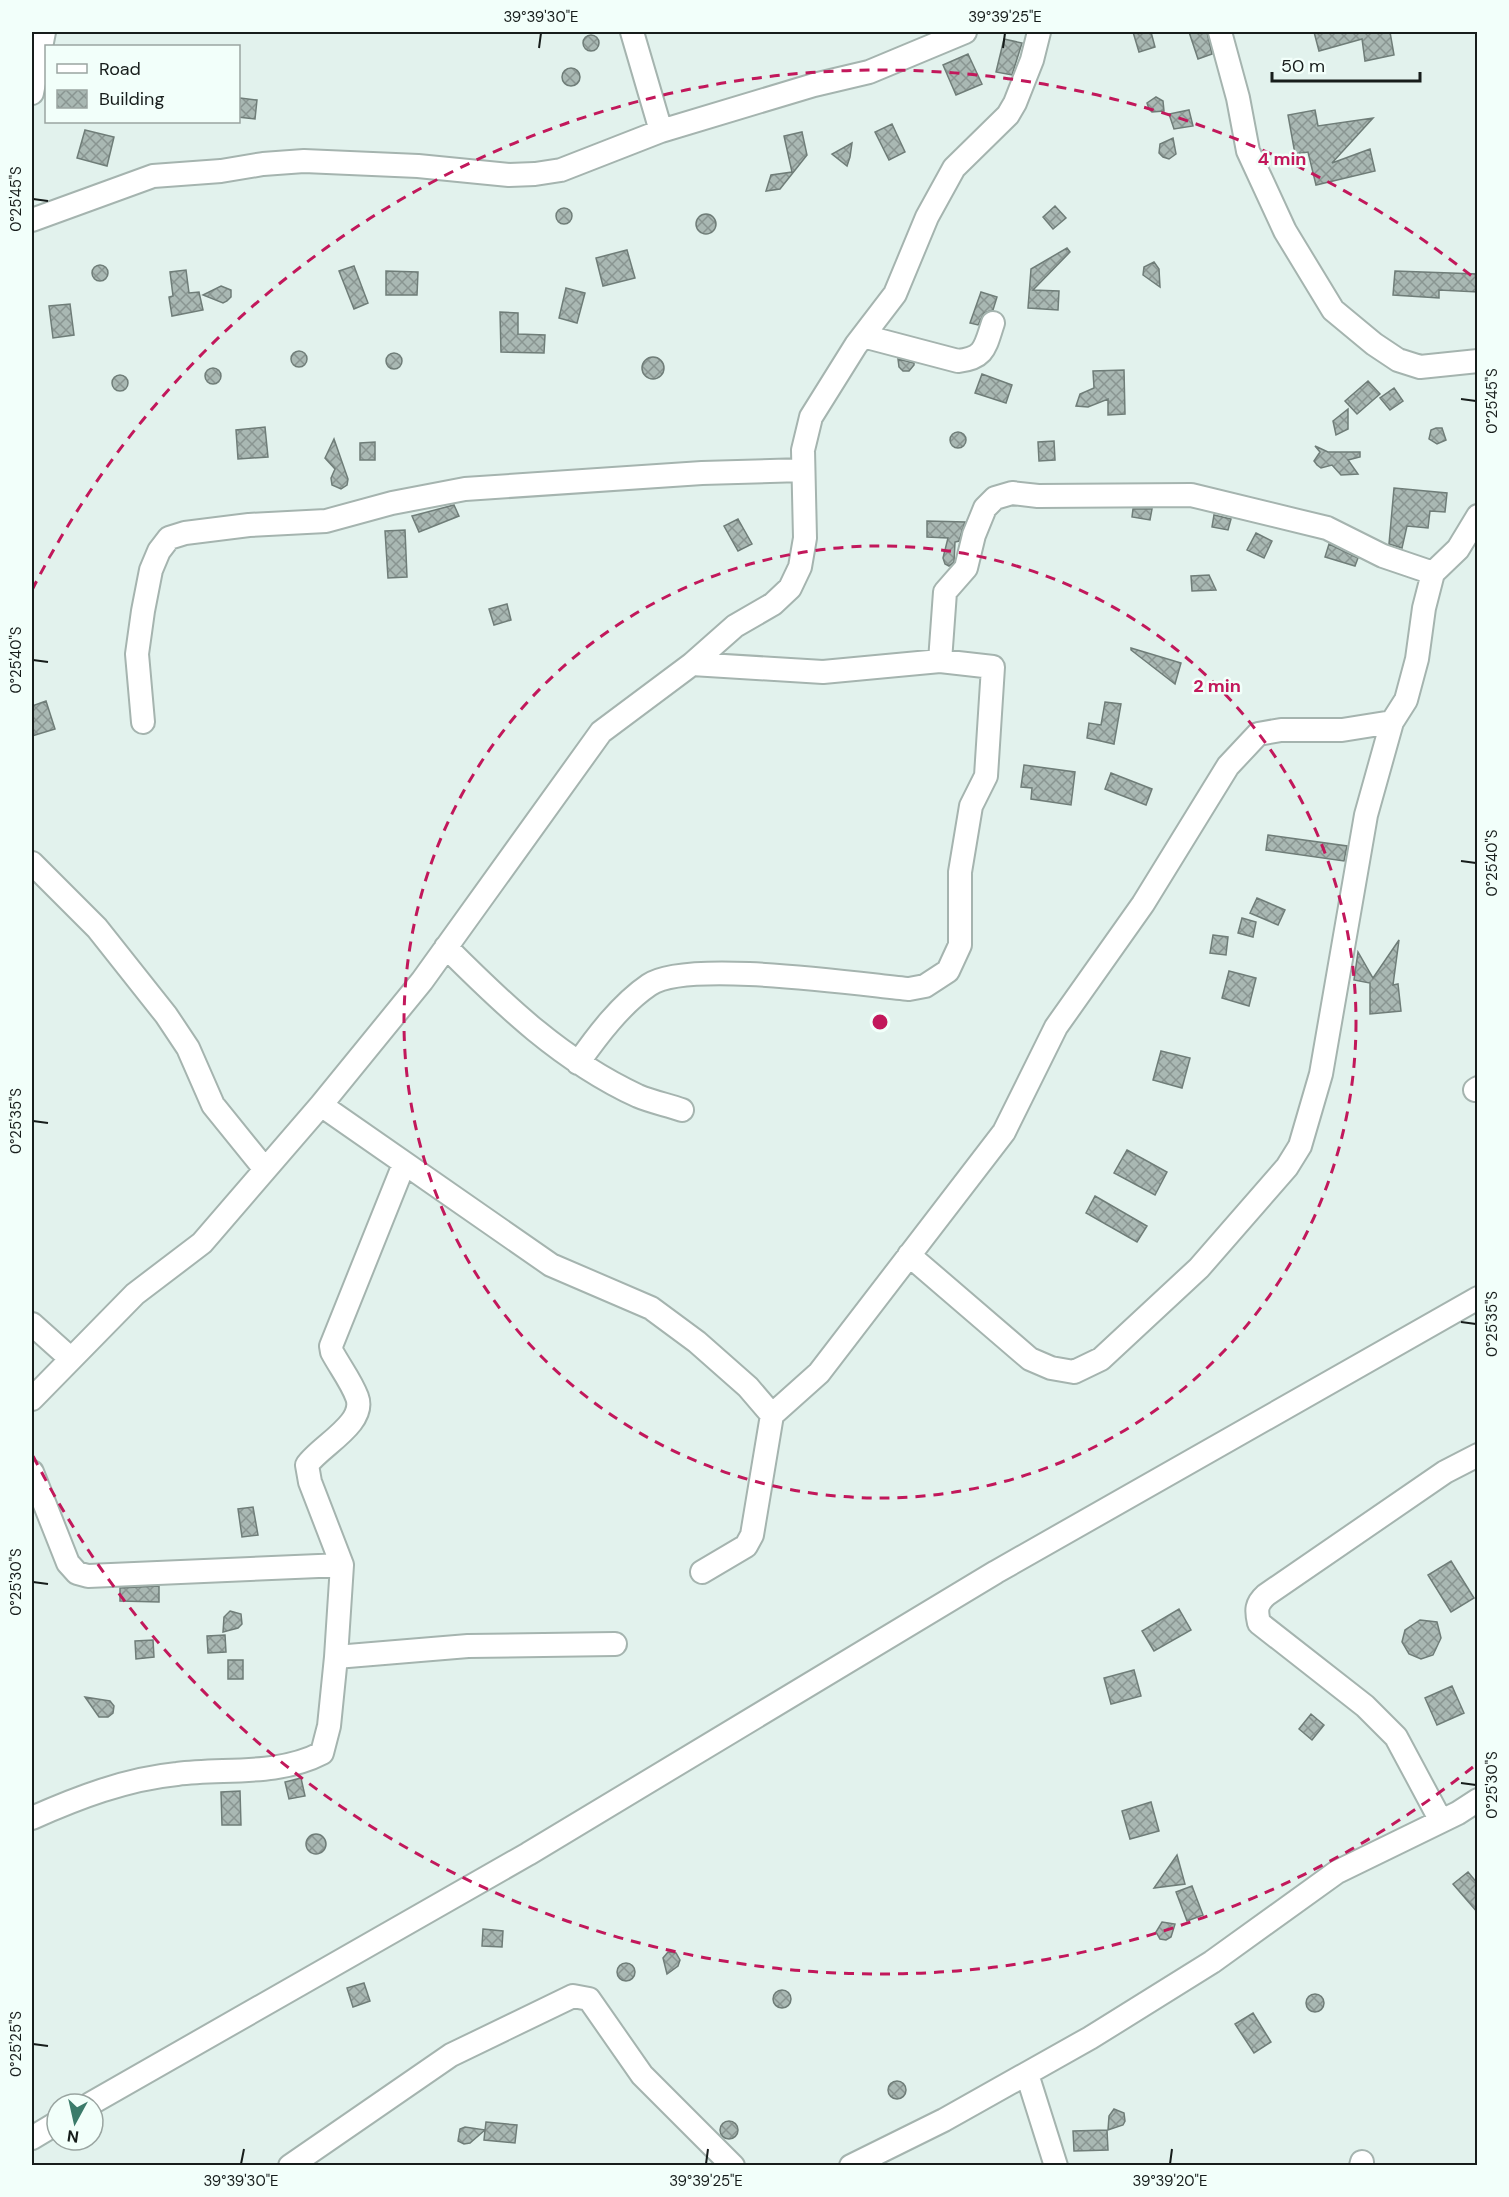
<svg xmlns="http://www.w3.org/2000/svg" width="1509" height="2197" font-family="'DM Sans',sans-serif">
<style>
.building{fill:url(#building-cross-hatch);stroke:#6f7d78;stroke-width:1.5}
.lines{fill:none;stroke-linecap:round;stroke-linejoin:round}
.minor-casing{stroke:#a5b4af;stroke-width:26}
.minor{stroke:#fff;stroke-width:22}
.ticks{fill:none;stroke:#171d1b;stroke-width:2}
.ring{fill:none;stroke:#c2185b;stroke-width:3;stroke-dasharray:10 8}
.centre{fill:#c2185b;stroke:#f2fffa;stroke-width:3}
.ring-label{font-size:18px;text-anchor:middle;font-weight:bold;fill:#c2185b;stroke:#f2fffa;stroke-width:5;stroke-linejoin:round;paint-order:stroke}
.neatline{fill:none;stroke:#171d1b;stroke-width:2}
.ticks-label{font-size:15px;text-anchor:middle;fill:#171d1b}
</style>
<defs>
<pattern id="building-cross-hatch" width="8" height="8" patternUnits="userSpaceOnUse" patternTransform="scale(1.5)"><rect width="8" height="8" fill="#a9b8b3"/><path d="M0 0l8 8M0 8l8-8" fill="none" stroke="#899591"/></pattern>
</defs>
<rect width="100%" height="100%" fill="#e2f2ed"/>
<path class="building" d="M1133,32H1151L1155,47L1139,52Z
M1189,32H1207L1212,54L1198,59Z
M1314,32H1390L1394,55L1365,61L1362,39L1319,51Z
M583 43a8 8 0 1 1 16 0a8 8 0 1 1-16 0Z
M1004,39L1022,43L1012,75L996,72Z
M968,54L982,84L956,95L943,65Z
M562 77a9 9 0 1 1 18 0a9 9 0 1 1-18 0Z
M1156,97L1163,101L1164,111L1152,112L1149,109L1147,103Z
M240,98L257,100L255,119L238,117Z
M1189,110L1193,126L1174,129L1169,114Z
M1315,110L1318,126L1373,118L1332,163L1370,149L1375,171L1316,185L1308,152L1295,154L1288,115Z
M892,124L905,152L889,160L875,132Z
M85,130L114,137L107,166L77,158Z
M802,132L807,155L780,189L766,191L771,175L792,172L784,136Z
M1173,138L1176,154L1169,159L1163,157L1159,153L1160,144Z
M852,143L850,157L847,166L832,154Z
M1055,206L1066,218L1053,229L1043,217Z
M556 216a8 8 0 1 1 16 0a8 8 0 1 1-16 0Z
M696 224a10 10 0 1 1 20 0a10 10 0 1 1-20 0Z
M1067,248L1070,252L1033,290L1059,291L1058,310L1028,308L1031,269Z
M627,250L635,278L603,286L596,258Z
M1154,262L1159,269L1160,287L1143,275L1144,267Z
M92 273a8 8 0 1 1 16 0a8 8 0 1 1-16 0Z
M354,266L368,303L354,309L339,271Z
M186,270L189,293L199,292L203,310L172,316L169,297L173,296L170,272Z
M386,271L418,272L417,295H386Z
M1395,271L1478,274V292L1439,290V298L1393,295Z
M221,286L231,290V297L227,301L223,303L203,295Z
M566,288L585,293L577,323L559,318Z
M981,292L997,297L993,310L984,313L978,325L970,323Z
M70,304L74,335L53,338L49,306Z
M500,312L518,313V334L545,335L544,353L501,352Z
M291 359a8 8 0 1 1 16 0a8 8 0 1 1-16 0Z
M386 361a8 8 0 1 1 16 0a8 8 0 1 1-16 0Z
M642 368a11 11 0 1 1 22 0a11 11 0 1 1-22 0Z
M898,359L914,363V365L909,371H903L899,367Z
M205 376a8 8 0 1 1 16 0a8 8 0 1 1-16 0Z
M1124,370L1125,414L1108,415V399L1088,407L1076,406L1080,394L1094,388L1093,371Z
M982,374L1012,385L1006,403L975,393Z
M112 383a8 8 0 1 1 16 0a8 8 0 1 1-16 0Z
M1368,381L1380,394L1357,414L1345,401Z
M1394,388L1403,401L1390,410L1380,398Z
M1348,409V429L1336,435L1333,421Z
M265,427L268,457L238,459L236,430Z
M1436,428H1442L1446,440L1437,444L1429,439L1431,430Z
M950 440a8 8 0 1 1 16 0a8 8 0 1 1-16 0Z
M334,439L348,479L347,485L341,489L332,485L331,478L335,469L325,458Z
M1054,441L1055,460L1039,461L1038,442Z
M375,442V460H360V443Z
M1315,446L1328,452H1360V457L1348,460L1358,474L1341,475L1332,465L1321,468L1317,465L1314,461L1320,452Z
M1394,488L1447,493L1445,512L1430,511L1428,528L1407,526L1402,548L1389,544Z
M454,505L459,516L419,532L412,516Z
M1133,509H1152L1150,520L1132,517Z
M1214,515L1231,519L1228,530L1212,527Z
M738,519L752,544L738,551L724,526Z
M927,521L965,522L959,541L955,542L954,562L949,566L945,564L943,558L948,538L927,537Z
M405,530L407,577L388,578L385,531Z
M1256,533L1272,541L1264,558L1247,550Z
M1329,544L1358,558L1355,566L1325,557Z
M1209,575L1216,590L1192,591L1191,576Z
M507,604L511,620L494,625L489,609Z
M1131,648L1181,663L1175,684L1131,650Z
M46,701L55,729L32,736V706Z
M1105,702L1121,704L1114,744L1087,738L1089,723L1101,725Z
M1024,765L1075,772L1071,805L1031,799L1032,788L1021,787Z
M1111,773L1152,789L1146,805L1105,789Z
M1268,835L1347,846L1344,861L1266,850Z
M1257,898L1285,910L1278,925L1250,913Z
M1242,918L1256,922L1253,937L1238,933Z
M1213,935L1228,937L1226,955L1210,953Z
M1399,940L1393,985L1398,984L1401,1011L1370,1014V983L1354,980L1358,952L1373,978Z
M1229,971L1256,978L1249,1006L1222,998Z
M1161,1051L1190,1058L1182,1088L1153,1080Z
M1127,1150L1167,1172L1155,1195L1114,1173Z
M1095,1196L1147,1226L1137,1242L1086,1213Z
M253,1507L258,1535L242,1537L238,1509Z
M1451,1561L1474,1598L1451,1612L1428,1575Z
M159,1586V1602L120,1601V1588Z
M1179,1609L1191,1630L1154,1651L1142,1631Z
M230,1611L241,1614L242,1624L238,1628L223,1632L224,1617Z
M1420,1620L1437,1622L1441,1638L1433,1655L1421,1659L1409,1654L1402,1642L1405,1630Z
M225,1635L226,1652L208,1653L207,1636Z
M153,1640L154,1657L136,1659L135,1641Z
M228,1660H243V1679H228Z
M1134,1670L1141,1696L1111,1704L1104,1678Z
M1452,1686L1464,1713L1437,1725L1425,1698Z
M85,1697L110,1701L114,1706L113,1713L108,1717H99Z
M1311,1714L1324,1725L1312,1740L1299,1729Z
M301,1778L305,1796L289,1799L285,1782Z
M240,1791L241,1825H222L221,1792Z
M1151,1802L1159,1831L1130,1839L1122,1811Z
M306 1844a10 10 0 1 1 20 0a10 10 0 1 1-20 0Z
M1177,1855L1185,1884L1154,1888Z
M1468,1872L1478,1884V1913L1453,1884Z
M1192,1886L1203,1915L1187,1921L1176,1892Z
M1162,1922L1175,1924L1171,1937L1166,1940L1160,1939L1156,1932Z
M483,1929L503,1931L502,1947L482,1946Z
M668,1952L676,1953L680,1960L678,1966L667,1974L663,1958Z
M617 1972a9 9 0 1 1 18 0a9 9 0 1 1-18 0Z
M364,1983L370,2001L353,2007L347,1988Z
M773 1999a9 9 0 1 1 18 0a9 9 0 1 1-18 0Z
M1306 2003a9 9 0 1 1 18 0a9 9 0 1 1-18 0Z
M1253,2013L1271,2042L1254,2053L1235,2024Z
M888 2090a9 9 0 1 1 18 0a9 9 0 1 1-18 0Z
M1114,2109L1124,2113L1125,2121L1123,2125L1108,2130L1109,2116Z
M720 2130a9 9 0 1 1 18 0a9 9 0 1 1-18 0Z
M486,2122L517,2125L515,2143L484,2140L485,2130L470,2143L464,2144L458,2141L460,2129L465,2127L485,2130Z
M1107,2130L1108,2150L1074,2151L1073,2131Z"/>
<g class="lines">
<defs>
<path id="minor" d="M632,32L661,131
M1220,32L1238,98L1248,151L1285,231L1333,310L1374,344L1398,360L1420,367L1478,361
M32,93L44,32
M32,220L153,176L221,171L263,164L304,161L418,166L509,175L535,174L561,170L661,131L814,85L869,72L965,32
M863,336L958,361C985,358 985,347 993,323
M692,664L823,672L940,661L945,592L966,568L974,535L985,508L995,498L1012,493L1038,496L1191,495L1327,528L1383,556L1433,573
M143,722L137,654L143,611L151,570L159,551L169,538L185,533L249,525L326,521L392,503L465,489L702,473L803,470
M32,863L97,928L166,1015L188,1048L213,1105L264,1168
M446,947C504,1005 562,1061 638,1096C652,1102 668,1105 682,1110
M578,1063C597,1036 621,1004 649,985C686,959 857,984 909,989L925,986L948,971L960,945V872L971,806L986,776L993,667L940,661
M1475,1090L1478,1088
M321,1105L551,1265L651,1308L697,1342L748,1387L772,1415
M909,1255L1030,1359L1051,1368L1074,1372L1101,1359L1199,1268L1287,1167L1300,1146L1321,1074L1366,815L1392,722
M32,1324L70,1358
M32,1399L135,1294L202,1243L321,1105L422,981L601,732L692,664L735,626L773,604L790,588L800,567L805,538L803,450L811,417L856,345L895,294L927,217L954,168L1008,115L1015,103L1032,60L1039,32
M32,1472L68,1563L77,1573L88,1576L342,1565
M702,1572L746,1546L752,1535L772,1415L819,1373L1004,1132L1056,1027L1143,904L1228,766L1258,734L1281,730H1342L1392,722L1406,700L1417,659L1424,608L1433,573L1458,549L1478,516
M336,1657L342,1565L310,1482L307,1465C320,1446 367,1423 357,1397C351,1381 340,1367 332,1352L331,1346L404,1164
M32,1818C77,1798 126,1779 177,1774C225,1768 278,1776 322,1753L329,1726L336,1657L468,1646L615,1644
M1441,1821L1396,1737L1365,1706L1259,1623C1256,1610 1256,1604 1266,1595L1445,1472L1478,1455
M1027,2074L1056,2166
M90,2104L528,1854L996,1572L1478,1298
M32,2138L57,2123
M290,2166L451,2055L573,1996L589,1999L642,2075L733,2166
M851,2166L944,2120L1090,2038L1212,1962L1337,1872L1458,1813L1478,1800
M1361,2166L1362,2162"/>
</defs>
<use href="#minor" class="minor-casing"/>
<use href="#minor" class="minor"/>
</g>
<path class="ticks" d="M539,48L541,33M1003,48L1005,33M33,199L48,201M1461,399L1476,401M33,660L48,662M1461,861L1476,863M33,1121L48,1123M1461,1322L1476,1324M33,1582L48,1584M1461,1783L1476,1785M33,2044L48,2046M241,2164L244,2149M706,2164L708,2149M1170,2164L1172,2149"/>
<g class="ring">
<circle cx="880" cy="1022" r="476"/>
<path d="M1473 1767A952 952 0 0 1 32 1454M32 590A952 952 0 0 1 1473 277"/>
</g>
<circle cx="880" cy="1022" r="9" class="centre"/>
<g class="ring-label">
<text x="1282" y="165">4 min</text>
<text x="1217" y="692">2 min</text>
</g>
<rect width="1509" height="2197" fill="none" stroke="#f2fffa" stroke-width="66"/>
<rect x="45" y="45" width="195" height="78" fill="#f2fffa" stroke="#9aa5a1" stroke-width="1.5"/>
<rect x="57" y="64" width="30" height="9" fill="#ffffff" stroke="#9aa5a1" stroke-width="1.5"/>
<text x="99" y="75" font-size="18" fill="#171d1b">Road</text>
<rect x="57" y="90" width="30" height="18" fill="url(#building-cross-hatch)" stroke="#9aa5a1" stroke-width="1.5"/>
<text x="99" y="105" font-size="18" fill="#171d1b">Building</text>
<g transform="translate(75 2122) rotate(188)"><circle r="28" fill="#f2fffa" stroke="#9aa5a1" stroke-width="1.5"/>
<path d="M0-4.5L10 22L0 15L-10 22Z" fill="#3b7b6a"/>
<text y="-9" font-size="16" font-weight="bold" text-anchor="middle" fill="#171d1b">N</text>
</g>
<path d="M1272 72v9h148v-9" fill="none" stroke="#171d1b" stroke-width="3"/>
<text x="1281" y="72" font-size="18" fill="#171d1b" stroke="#f2fffa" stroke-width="4.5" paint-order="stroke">50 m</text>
<rect x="33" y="33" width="1443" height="2131" class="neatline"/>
<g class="ticks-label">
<text x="541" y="22">39°39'30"E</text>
<text x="1005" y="22">39°39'25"E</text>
<text transform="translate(16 199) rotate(-90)" y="5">0°25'45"S</text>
<text transform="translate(1492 401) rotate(-90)" y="5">0°25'45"S</text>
<text transform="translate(16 660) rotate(-90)" y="5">0°25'40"S</text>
<text transform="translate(1492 863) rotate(-90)" y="5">0°25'40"S</text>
<text transform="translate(16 1121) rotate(-90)" y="5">0°25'35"S</text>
<text transform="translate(1492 1324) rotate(-90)" y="5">0°25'35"S</text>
<text transform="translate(16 1582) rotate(-90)" y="5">0°25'30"S</text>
<text transform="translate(1492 1785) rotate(-90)" y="5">0°25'30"S</text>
<text transform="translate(16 2044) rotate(-90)" y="5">0°25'25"S</text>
<text x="241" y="2186">39°39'30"E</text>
<text x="706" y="2186">39°39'25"E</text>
<text x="1170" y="2186">39°39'20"E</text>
</g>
</svg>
